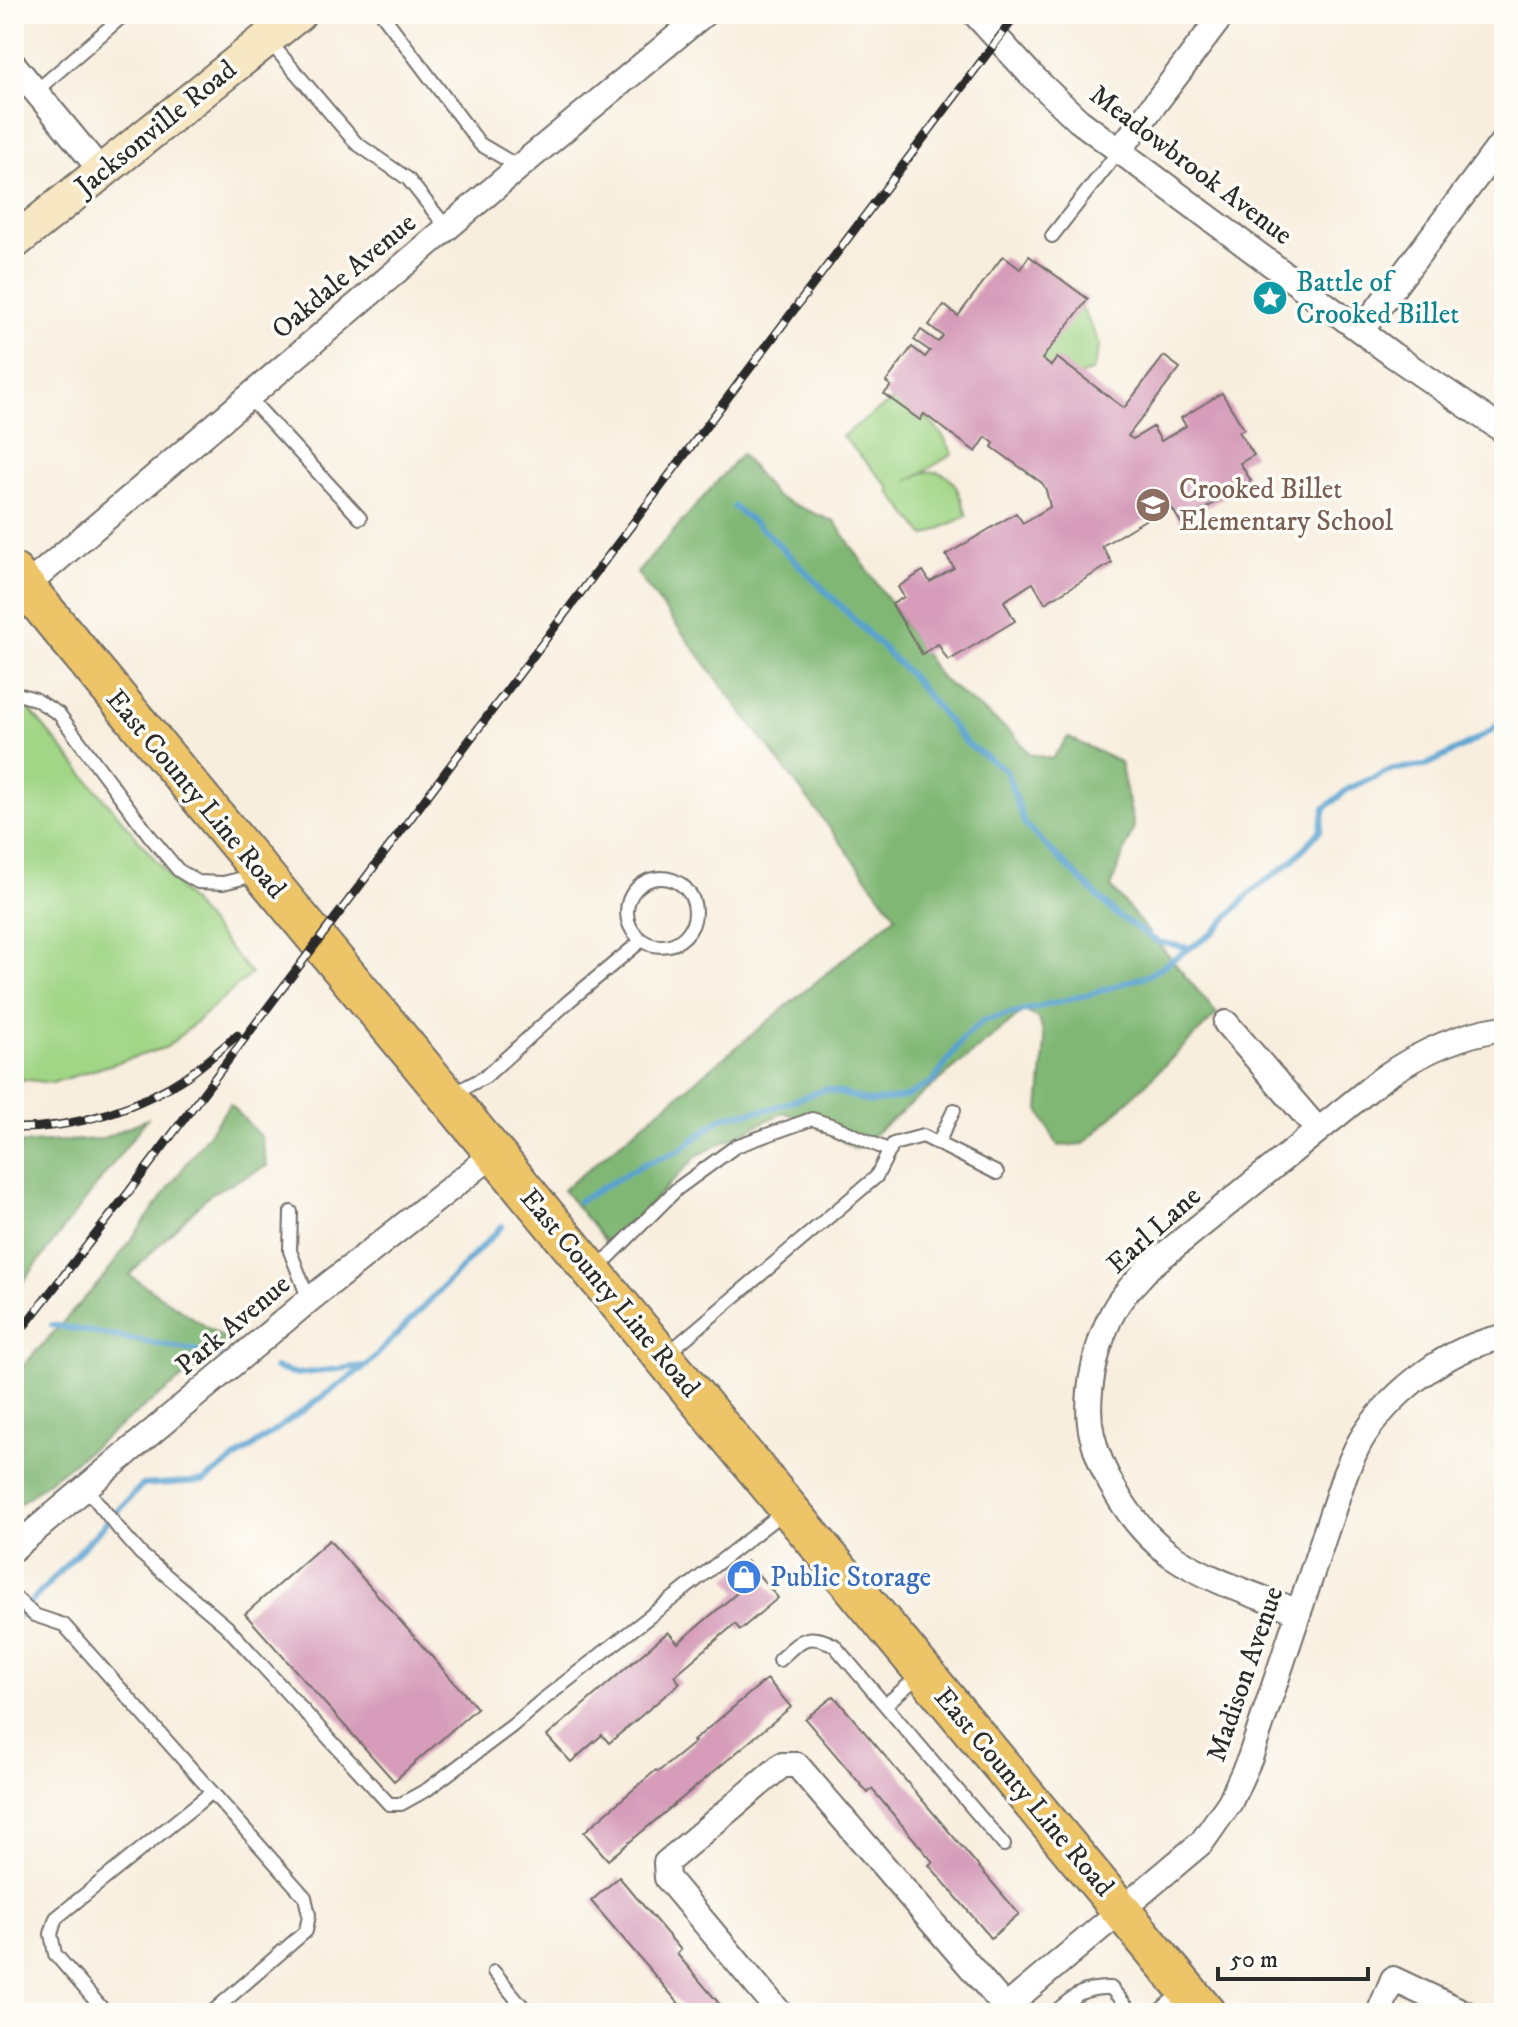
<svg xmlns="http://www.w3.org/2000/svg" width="1518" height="2027" font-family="'IM FELL DW Pica',serif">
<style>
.green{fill:#a1d687;stroke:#668059;stroke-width:2}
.forest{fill:#80b774;stroke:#567150;stroke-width:2}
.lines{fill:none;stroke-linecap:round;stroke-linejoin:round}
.stream{stroke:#59a2d0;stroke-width:6}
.building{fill:#d69cb9}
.lane-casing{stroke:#736f6a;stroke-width:16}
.street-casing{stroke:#736f6a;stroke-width:28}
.secondary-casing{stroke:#736f6a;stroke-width:38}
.primary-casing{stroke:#736f6a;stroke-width:42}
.lane{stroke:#fff;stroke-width:12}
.street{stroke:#fff;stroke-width:24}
.secondary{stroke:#f8e7c3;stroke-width:34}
.primary{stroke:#eec469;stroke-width:38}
.rail-casing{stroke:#2b2b2b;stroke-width:9}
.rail{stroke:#fdfcf7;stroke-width:6;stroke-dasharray:18;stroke-linecap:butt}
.labels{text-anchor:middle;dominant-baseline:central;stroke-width:7;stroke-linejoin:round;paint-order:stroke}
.street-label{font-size:28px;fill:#2b2b2b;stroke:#fdfcf7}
.culture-label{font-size:28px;fill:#0d838f;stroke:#fdfcf7;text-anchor:start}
.education-label{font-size:28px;fill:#785e54;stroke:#fdfcf7;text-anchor:start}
.shop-label{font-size:28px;fill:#366cbe;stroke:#fdfcf7;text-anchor:start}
</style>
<rect width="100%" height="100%" fill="#fdfcf7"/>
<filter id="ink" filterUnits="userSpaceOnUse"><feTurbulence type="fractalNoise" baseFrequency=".0125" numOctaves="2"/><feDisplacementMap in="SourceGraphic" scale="16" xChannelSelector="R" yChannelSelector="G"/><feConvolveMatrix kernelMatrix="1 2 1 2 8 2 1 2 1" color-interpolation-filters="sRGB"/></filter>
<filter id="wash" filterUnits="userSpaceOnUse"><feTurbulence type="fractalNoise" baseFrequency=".006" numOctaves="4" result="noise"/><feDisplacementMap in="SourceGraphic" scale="32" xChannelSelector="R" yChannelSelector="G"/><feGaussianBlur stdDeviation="1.8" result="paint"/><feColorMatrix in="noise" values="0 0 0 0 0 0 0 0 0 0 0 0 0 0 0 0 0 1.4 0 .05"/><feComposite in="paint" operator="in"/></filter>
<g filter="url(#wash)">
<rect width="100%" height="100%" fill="#f8eede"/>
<path class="green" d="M1076,295L1100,345L1093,370L1052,388L1034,350Z
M904,392L943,436L953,454L908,481C913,479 920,473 926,472C955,467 960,496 967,516L925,536L889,491L891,489L842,436Z
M14,691L251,974L167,1047L52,1083L14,1078Z"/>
<path class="forest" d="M741,454L776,497L835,522L941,678L1014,735L1030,754L1052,759L1068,737L1120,762L1134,827L1111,887L1217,1014L1084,1144L1058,1146L1039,1110L1045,1042L1039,1018L1024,1011L856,1149L812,1123L784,1112L698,1155L609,1246L563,1190L896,916L637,573Z
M230,1104L261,1137L267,1166L210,1194L129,1275L229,1342L14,1508V1376L103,1278Z
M147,1119L14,1294V1144L101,1139Z"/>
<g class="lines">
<path class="stream" d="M734,507L768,534L911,676L967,744L1006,770L1025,825L1117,915L1158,942L1189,948
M579,1201L642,1165L679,1151L723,1117L770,1109L826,1089L871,1102L906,1097L934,1081L964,1037L984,1020L1091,994L1149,975L1213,933L1251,892L1291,862L1320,831L1325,808L1348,789L1393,769L1425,766L1470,743L1492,730L1504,718
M52,1325L220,1355
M275,1368L297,1374L363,1366
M14,1620L142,1485L204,1481L367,1365L502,1226"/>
</g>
<g id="blocks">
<path class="building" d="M1003,256L1020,269L1029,256L1088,299L1042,359L1051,366L1057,358L1124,408L1164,356L1180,368L1128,436L1133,439L1153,427L1161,441L1186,426L1181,418L1222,393L1244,429L1239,432L1254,455L1240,463L1251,481L1181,523L1170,505L1102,546L1112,563L1045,603L1033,583L1004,601L1015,621L948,661L938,644L922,654L892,604L904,597L898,587L923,571L930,582L954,568L946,555L1016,513L1023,523L1050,507L1046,490L1042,483L992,447L994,443L986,437L976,452L924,414L920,420L884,394L891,386L886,382L912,347L925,357L930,351L914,340L921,330L938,342L943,336L929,325L944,305L958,316Z
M329,1540L477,1708L394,1781L245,1614Z
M747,1561L778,1598L740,1630L735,1624L674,1676L680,1683L609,1743L602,1735L571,1762L547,1736L668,1632L678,1643L738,1592L727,1578Z
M767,1679L791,1707L608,1860L584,1832L656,1770L658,1772L695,1742L693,1741Z
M834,1696L1019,1914L991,1938L929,1865L933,1862L872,1789L868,1793L805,1719Z
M619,1877L681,1950L677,1954L727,2013H687L591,1901Z"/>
</g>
</g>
<g filter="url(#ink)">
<use href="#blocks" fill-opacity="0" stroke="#736f6a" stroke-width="2"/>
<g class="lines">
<defs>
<path id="lane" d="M382,14L480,144L519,167
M269,41L356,143L408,179L447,228
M36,91L125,14
M1052,236L1119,151
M248,397L360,518
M14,693L35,699L59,714L149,835L178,870L198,882L223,883L255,875
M627 912a34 34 0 1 1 68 0a34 34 0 1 1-68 0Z
M450,1095L485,1077L569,1001L641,941
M938,1143L954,1110
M291,1212L290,1251L309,1300
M596,1270L677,1189L736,1146L812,1119L834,1126L890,1151
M667,1354L876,1177L893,1144L923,1136L997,1173
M86,1488L119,1529L141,1554L226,1626L389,1804H401L428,1789L512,1726L540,1702L786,1510
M14,1596L34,1615L64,1625L305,1897L309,1915L306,1931L211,2013
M779,1660C800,1641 806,1631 834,1645L1004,1845
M885,1705L921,1674
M494,1972L528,2013
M106,2013L55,1954L51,1934L56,1918L212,1792
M1054,2013C1074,1995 1084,1987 1111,1988L1132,2013
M1157,2013L1183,1990"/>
<path id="street" d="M975,14L1030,74L1078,120L1393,355L1504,431
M14,65L102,172
M1119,151L1223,14
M1361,331L1504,140
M25,587L519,167L704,14
M1226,1023L1318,1130
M14,1548L309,1300L494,1154
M1299,1612C1256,1595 1209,1581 1171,1555C1134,1529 1102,1478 1092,1435C1083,1397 1097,1338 1117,1305C1125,1292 1138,1280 1148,1268L1383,1078C1419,1053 1460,1034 1504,1028
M780,2013L667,1878L666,1863L782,1765H797L1005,2007
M999,2013L1202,1842L1230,1802L1250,1758L1345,1474C1351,1461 1356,1447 1364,1435C1395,1389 1449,1347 1504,1337
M1385,2013L1381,2008L1393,1979L1465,2013"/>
<path id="secondary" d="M14,242L298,14"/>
<path id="primary" d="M14,573L1206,2013"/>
</defs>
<use href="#lane" class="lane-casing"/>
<use href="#street" class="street-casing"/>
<use href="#secondary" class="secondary-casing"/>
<use href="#primary" class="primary-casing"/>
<use href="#lane" class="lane"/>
<use href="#street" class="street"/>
<use href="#secondary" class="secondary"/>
<use href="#primary" class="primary"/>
<defs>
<path id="rail" d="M14,1128C74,1129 140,1108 190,1074C206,1063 222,1048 237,1035
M14,1339L128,1193L1017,14"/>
</defs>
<use href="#rail" class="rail-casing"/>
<use href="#rail" class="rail"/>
</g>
</g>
<defs>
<symbol id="sight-disc" viewBox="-11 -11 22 22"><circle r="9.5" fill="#0f9aa8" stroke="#fdfcf7"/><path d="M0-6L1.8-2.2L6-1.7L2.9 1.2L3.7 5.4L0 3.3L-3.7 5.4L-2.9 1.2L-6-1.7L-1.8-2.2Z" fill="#fff"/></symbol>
<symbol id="school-disc" viewBox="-11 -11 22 22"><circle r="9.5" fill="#8d6e63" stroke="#fdfcf7"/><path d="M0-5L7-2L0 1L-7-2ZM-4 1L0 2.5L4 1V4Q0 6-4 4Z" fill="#fff"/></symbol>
<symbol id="shop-disc" viewBox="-11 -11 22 22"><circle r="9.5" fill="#3f7fe0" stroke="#fdfcf7"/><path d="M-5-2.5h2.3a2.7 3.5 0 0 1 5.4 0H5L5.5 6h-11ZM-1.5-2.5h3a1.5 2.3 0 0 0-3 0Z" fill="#fff"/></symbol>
</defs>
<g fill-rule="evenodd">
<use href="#sight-disc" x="1250" y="278" width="40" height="40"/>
<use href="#school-disc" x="1133" y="485" width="40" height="40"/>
<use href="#shop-disc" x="724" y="1557" width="40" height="40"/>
</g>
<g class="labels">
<g class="street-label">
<text transform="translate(156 128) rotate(-39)">Jacksonville Road</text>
<text transform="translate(1191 165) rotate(37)">Meadowbrook Avenue</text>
<text transform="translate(344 276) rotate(-40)">Oakdale Avenue</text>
<text transform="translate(196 794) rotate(50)">East County Line Road</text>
<text transform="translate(1154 1230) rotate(-42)">Earl Lane</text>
<text transform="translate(610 1293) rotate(50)">East County Line Road</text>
<text transform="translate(233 1325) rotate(-40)">Park Avenue</text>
<text transform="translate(1245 1674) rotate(-71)">Madison Avenue</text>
<text transform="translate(1024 1792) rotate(50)">East County Line Road</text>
</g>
<g class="culture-label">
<text x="1296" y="282">Battle of<tspan x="1296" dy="32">Crooked Billet</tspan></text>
</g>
<g class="education-label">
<text x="1179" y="489">Crooked Billet<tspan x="1179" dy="32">Elementary School</tspan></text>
</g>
<g class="shop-label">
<text x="770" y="1577">Public Storage</text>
</g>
</g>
<rect width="1518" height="2027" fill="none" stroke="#fdfcf7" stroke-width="48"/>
<path d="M1218 1967v12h150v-12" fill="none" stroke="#2b2b2b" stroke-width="4"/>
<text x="1230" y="1967" font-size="24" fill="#2b2b2b" stroke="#fdfcf7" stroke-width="6" paint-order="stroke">50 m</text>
</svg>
